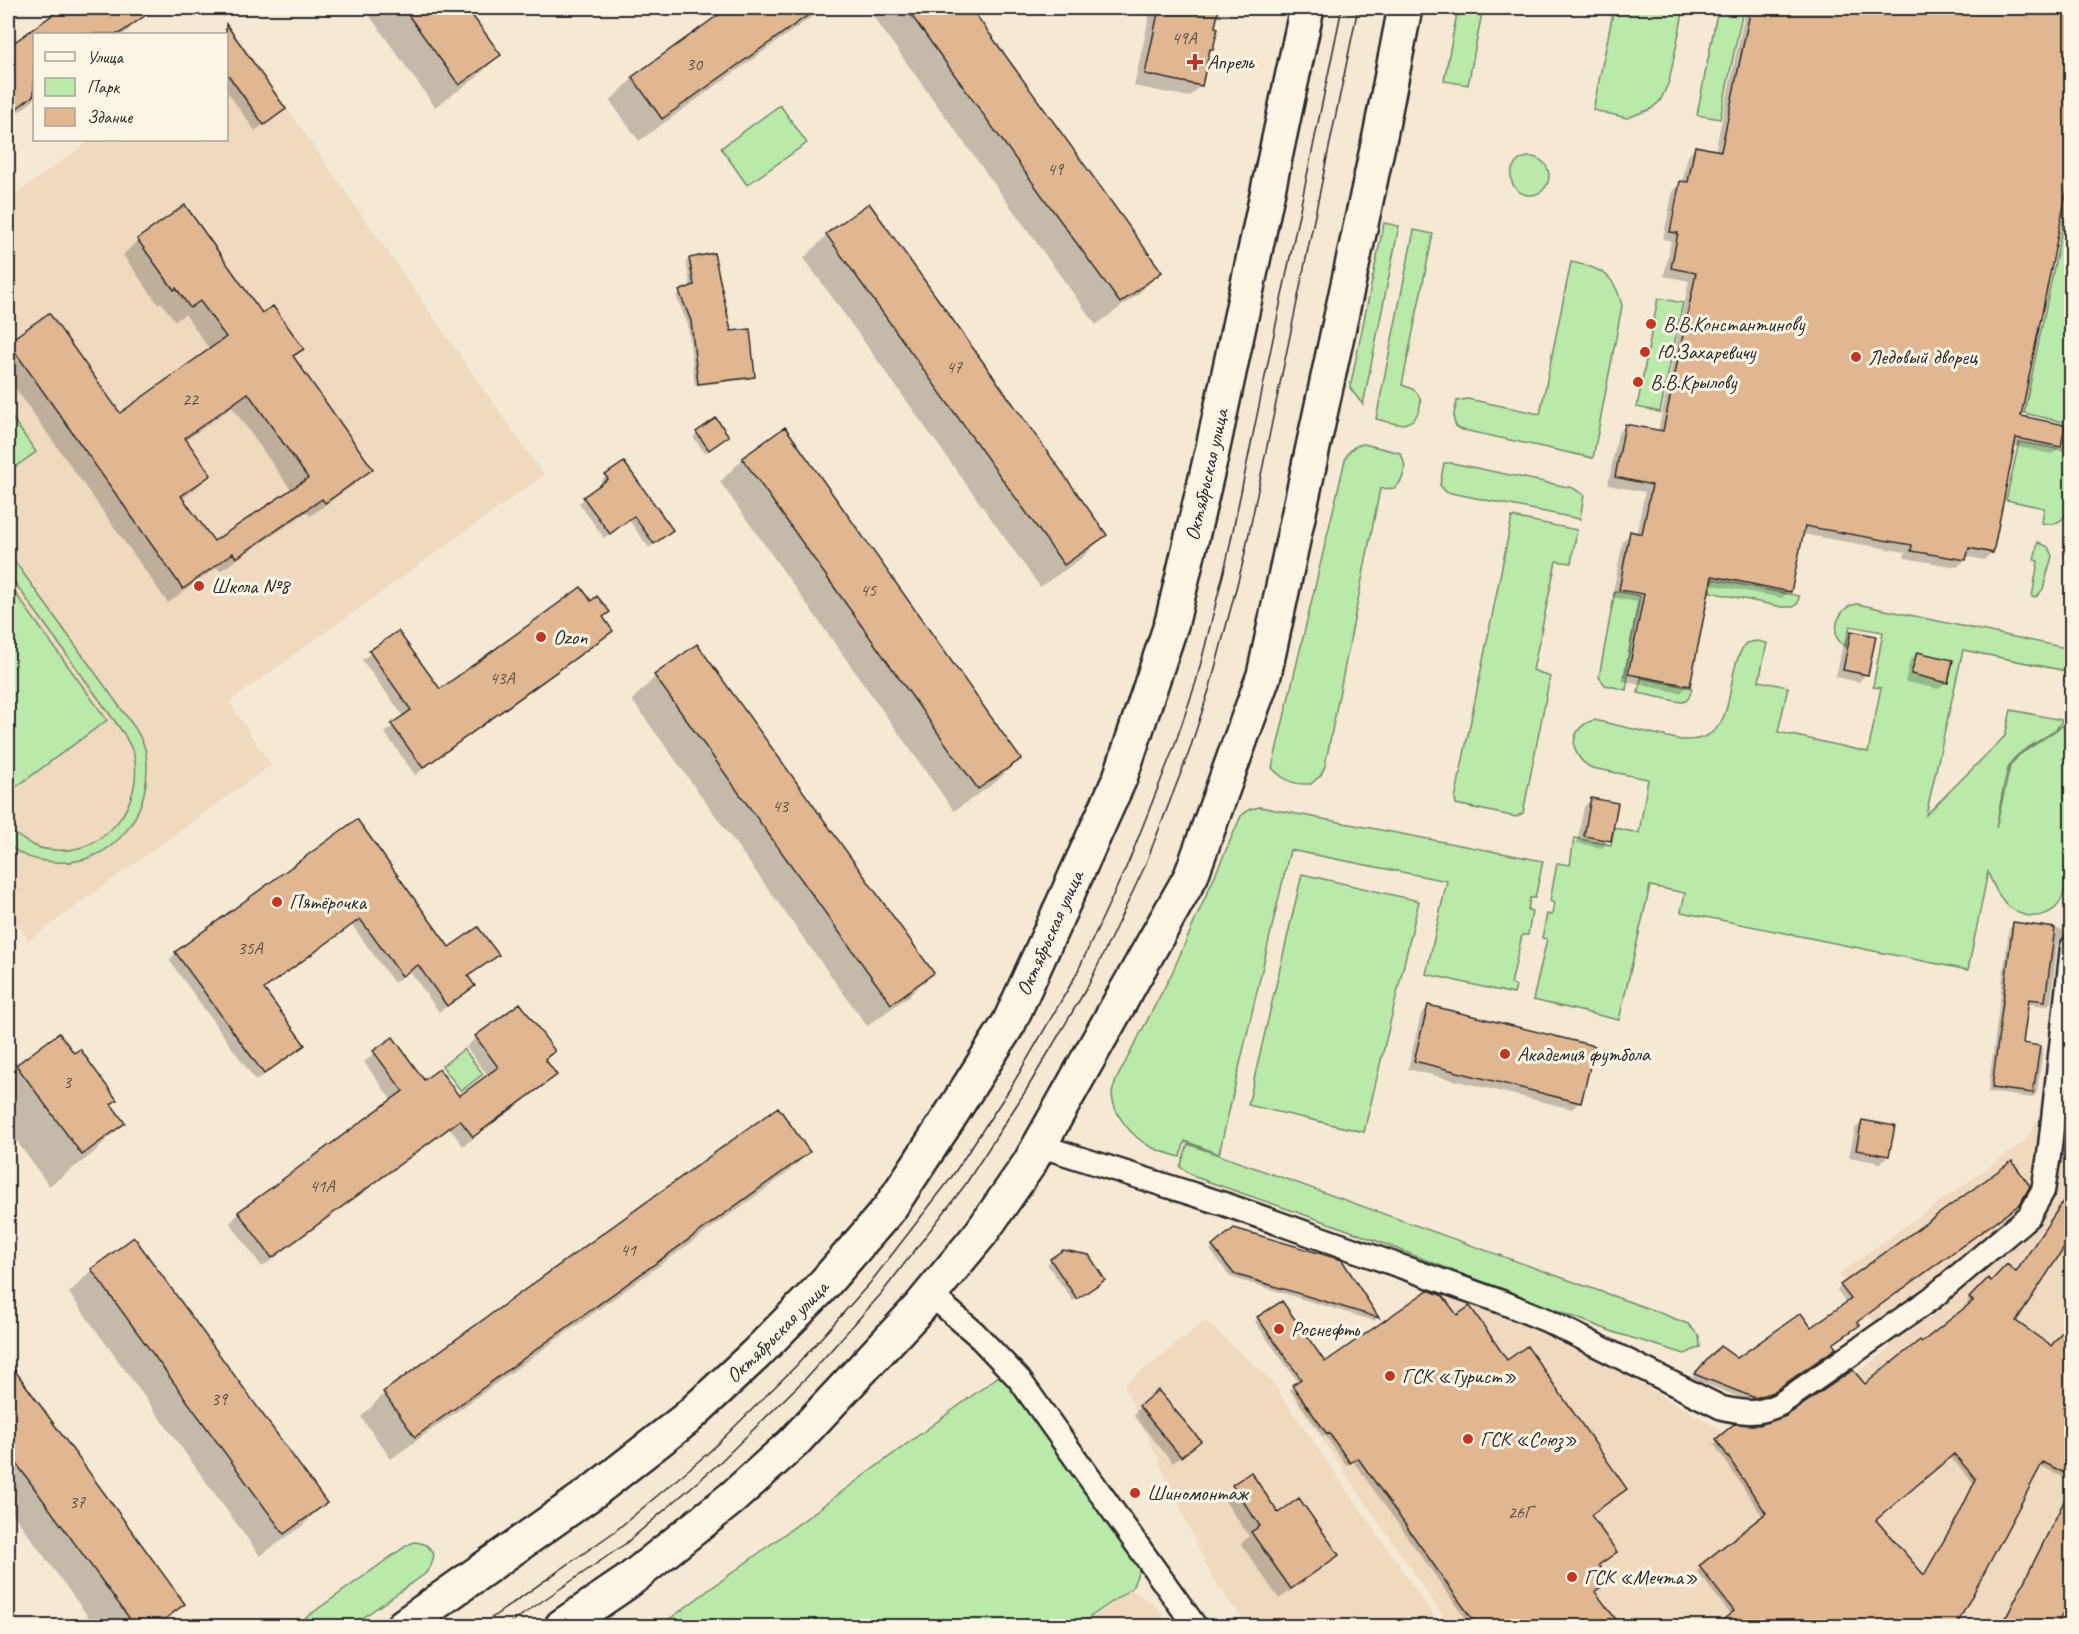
<svg xmlns="http://www.w3.org/2000/svg" width="2079" height="1634" font-family="Caveat,sans-serif">
<style>
.built{fill:#efdac0}
.green{fill:#b9eaa9;stroke:#728a6a;stroke-width:1.5}
.shadow{fill:#0003;fill-rule:evenodd}
.building{fill:#e0b791;stroke:#2b2b2b;stroke-width:1.5;fill-rule:evenodd}
.lines{fill:none;stroke-linecap:round;stroke-linejoin:round}
.street-casing{stroke:#2b2b2b;stroke-width:27}
.primary-casing{stroke:#2b2b2b;stroke-width:38}
.street{stroke:#fcf5e5;stroke-width:22}
.primary{stroke:#fcf5e5;stroke-width:33}
.tram{stroke:#2b2b2b;stroke-width:1.5}
.poi-dot{fill:#c8321e;stroke:#fcf5e5;stroke-width:2}
.labels{text-anchor:middle;dominant-baseline:central;stroke-width:6;stroke-linejoin:round;paint-order:stroke}
.number-label{font-size:18px;fill:#584e44}
.poi-label{font-size:21px;fill:#2b2b2b;stroke:#fcf5e5;text-anchor:start}
.street-label{font-size:21px;fill:#2b2b2b;stroke:#fcf5e5}
</style>
<rect width="100%" height="100%" fill="#f6e9d4"/>
<filter id="ink" filterUnits="userSpaceOnUse"><feTurbulence type="fractalNoise" baseFrequency=".0167" numOctaves="2"/><feDisplacementMap in="SourceGraphic" scale="12" xChannelSelector="R" yChannelSelector="G"/><feConvolveMatrix kernelMatrix="1 2 1 2 8 2 1 2 1" color-interpolation-filters="sRGB"/></filter>
<g filter="url(#ink)">
<path class="built" d="M236,35L544,475L229,702L271,765L28,941L8,911V199L91,140H226L227,42Z
M2071,1009V1626H1450L1289,1391L1444,1275L1511,1308L1723,1431L1777,1432L1892,1347L1838,1274L2024,1142L2063,1082Z
M1205,1321L1270,1379L1441,1626H1247L1211,1576L1124,1385Z
M1132,1590L1156,1606L1170,1626H1081Z"/>
<path class="green" d="M1458,8H1483L1468,85L1444,81Z
M1614,8H1684L1669,82L1660,101L1651,109L1627,118L1593,110Z
M1718,8L1743,10L1720,119L1697,115Z
M780,105L807,143L747,185L721,148Z
M1511 176a19 19 0 1 1 38 0a19 19 0 1 1-38 0Z
M2071,185L2072,313L2068,328L2072,343V477L2065,516C2058,524 2052,525 2042,523L2044,508L2006,500L2019,442L2063,450L2068,423L2024,413Z
M1384,223L1399,226L1363,405L1350,388Z
M1414,230L1433,234L1402,385C1407,387 1414,388 1418,394C1424,403 1418,418 1409,422C1400,427 1385,421 1376,419Z
M1571,262C1601,268 1615,274 1622,306L1593,458L1459,429C1450,422 1455,411 1457,401L1468,399L1540,414Z
M1658,298L1683,303L1660,412L1637,407Z
M8,412L36,452L8,472Z
M1364,444L1400,453C1408,466 1405,478 1395,488L1380,489L1325,766L1321,775L1311,784C1293,785 1284,780 1272,768L1345,460C1348,451 1354,445 1364,444Z
M1444,463H1452L1573,488L1584,495L1580,519L1446,492L1440,485Z
M1512,517L1577,530L1571,563L1556,561L1533,670L1550,677L1523,813L1516,817L1456,804L1455,799Z
M2038,542L2048,547L2052,556L2043,589L2037,596L2032,597L2038,561L2034,560Z
M8,552L135,728C139,735 145,744 146,753C154,811 115,867 54,862C37,861 20,856 8,844V828C17,836 26,843 38,847C43,850 50,849 56,850C107,854 144,802 134,755C132,748 127,740 124,734L8,573Z
M1713,579L1799,596L1798,603L1793,607H1782L1710,592Z
M8,583L107,720L8,793Z
M1615,591L1640,596L1625,675L1628,676L1626,690L1605,685L1599,677Z
M1857,604L2071,649V672L1963,650L1926,815L2005,736L2011,710L2062,720C2058,736 2020,746 2010,764C2004,775 1999,814 1996,828L2010,766L2018,756L2062,726L2072,728C2072,762 2077,882 2058,905C2050,915 2036,918 2024,915C2004,909 1994,889 1988,872L1968,970L1681,912L1685,893L1650,886L1619,1020L1533,1000L1547,939L1542,938L1547,914L1552,915L1554,903L1550,901L1557,863L1570,865L1574,838L1611,845L1614,828L1639,833L1648,779L1592,768C1569,757 1567,728 1594,720L1681,740C1744,743 1720,676 1746,643L1757,641L1767,643L1759,681L1788,687L1778,732L1868,752L1881,688L1873,687L1883,632L1850,626L1845,647C1842,644 1837,640 1836,635C1835,620 1843,605 1857,604Z
M1641,678L1692,688C1690,695 1689,702 1681,702L1638,693Z
M1260,807L1543,861L1535,898H1530L1528,910L1532,911L1528,935H1522L1511,984L1516,986L1514,994L1426,974L1447,881L1290,850L1219,1154L1185,1141L1180,1157C1170,1154 1158,1151 1149,1146C1132,1136 1113,1115 1112,1094C1112,1090 1115,1085 1116,1080L1172,973L1241,816L1250,809Z
M1302,874L1419,901L1364,1132L1248,1105Z
M464,1049L483,1074L461,1091L442,1066Z
M1188,1144L1658,1312L1688,1324L1699,1336L1700,1347L1685,1354L1616,1333L1340,1227L1195,1177L1180,1167Z
M1003,1373L1138,1557L1139,1571L1132,1588L1077,1626H660Z
M414,1542C425,1543 429,1545 434,1555L431,1566L425,1574L351,1626H294L406,1546Z"/>
<path class="shadow" d="M64,8H135L142,17L124,34H34V100L8,120V48Z
M364,8H466L499,55L476,78L435,107Z
M730,8H824L639,141L610,101L633,78Z
M867,8H969L1160,272L1137,295L1096,325Z
M1151,8H1217L1212,49L1208,53L1201,85L1189,97L1134,86Z
M1746,8H2072V158L2019,417L2064,426L2060,447L2052,454L2013,446L1992,552L1984,560L1965,556V560L1957,567L1904,558L1905,552L1802,534L1790,591L1782,598L1708,584L1688,685L1681,693L1622,681L1637,602L1612,597L1623,541L1631,533L1636,535L1645,492L1608,485L1618,433L1626,426L1658,432L1689,281L1664,276L1671,241L1663,239L1673,190L1682,183L1688,156L1696,148L1715,152Z
M226,51L284,108L255,131L226,90Z
M827,235L1105,535L1082,558L1040,587L804,258Z
M138,240L262,315L302,349L292,358L371,469L356,483L310,516L307,512L220,571L217,567L168,603L8,378V345L49,315L120,415L210,350L185,314L175,321L161,302L158,304L123,255ZM232,407L291,490L213,543L182,499L194,490L209,475L185,441Z
M689,259L753,376L750,379L695,386L688,325L676,296L691,288L686,262Z
M716,420L724,439L705,453L693,437Z
M743,459L1019,759L996,782L954,811L720,482Z
M606,476L671,530L649,548L629,520L604,538L579,503L603,484L601,481Z
M601,618L611,631L603,639L415,775L385,733L404,717L362,660L398,633L439,692Z
M1852,632L1866,674L1859,682L1836,677L1844,640Z
M696,646L932,973L909,996L867,1026L632,700L655,677Z
M1917,653L1946,682L1939,689L1905,682L1910,661Z
M1591,799L1609,840L1602,848L1577,843L1584,807Z
M356,822L449,949L497,955L467,978L473,985L466,993L439,1012L410,971L394,983L352,925L263,990L303,1045L256,1081L169,960L176,953Z
M2014,924L2072,931V939H2060L2057,945L2051,1002L2046,1006L2027,1004L2021,1045L2043,1048L2037,1093L2032,1098L1988,1092L2009,929Z
M519,1005L553,1051L544,1060L555,1075L545,1085L463,1146L450,1129L262,1267L230,1223L239,1213L392,1101L364,1062L392,1039L424,1082L459,1098L488,1076L466,1047L476,1038Z
M1429,1007L1580,1102L1572,1109L1408,1069L1421,1014Z
M74,1055L123,1123L91,1155L49,1186L8,1129V1076L17,1066Z
M778,1109L809,1152L785,1175L391,1459L361,1417L384,1394Z
M1863,1121L1888,1156L1880,1163L1849,1157L1855,1129Z
M2072,1140V1155L2065,1151Z
M2023,1197L1856,1322L1854,1329L1832,1345L1834,1348L1830,1352L1768,1396L1751,1402L1691,1378L1720,1348L1737,1360L1811,1329L1847,1304L1837,1290L1841,1286Z
M2068,1201L2014,1322L2051,1348L2072,1319V1482L2039,1465L1951,1626H1826L1813,1612L1795,1626H1718L1731,1615L1697,1571L1763,1517L1714,1444L1734,1426H1759L1865,1386L1922,1344L1970,1305L1967,1302L1988,1280L1991,1283L2015,1273L2051,1219ZM1949,1456L1974,1483L1956,1519L1923,1577L1874,1520Z
M1213,1247L1341,1261L1377,1318L1374,1321L1230,1277L1210,1250Z
M1063,1252L1100,1283L1073,1301L1047,1264Z
M92,1270L325,1503L302,1526L260,1556L69,1293Z
M1258,1319L1325,1364L1590,1515L1597,1565L1594,1592L1620,1626H1471L1353,1461L1346,1466L1325,1435L1323,1437L1290,1389L1298,1382L1255,1322Z
M8,1364L183,1604L161,1626H95L8,1507Z
M1140,1407L1191,1448L1173,1463L1133,1415Z
M1250,1474L1278,1515L1337,1554L1326,1565L1279,1599L1241,1544L1249,1536L1222,1497L1233,1486Z
M2072,1484V1593L2054,1626H2001Z"/>
<path class="building" d="M62,8H156L119,34H34V95L8,115V47Z
M403,8H467L501,55L459,85Z
M728,8H818L662,119L632,77Z
M906,8H971L1162,272L1120,303Z
M1159,8H1219L1215,27L1218,28L1213,49H1210L1202,86L1145,74Z
M1751,8H2072V166L2021,416L2065,425L2061,447L2016,438L1993,553L1969,548L1966,560L1911,551L1912,545L1805,526L1791,592L1712,576L1690,686L1628,674L1644,594L1619,590L1630,531L1642,534L1652,485L1615,477L1625,424L1663,431L1696,273L1671,268L1678,233L1670,232L1680,181L1688,182L1695,146L1721,151Z
M226,24L286,109L264,125L226,72Z
M869,203L1107,535L1064,565L826,234Z
M185,205L262,313L273,306L304,349L293,356L373,469L325,503L322,499L236,558L233,553L183,589L8,342L49,313L120,413L226,337L200,301L190,308L176,288L174,290L137,239ZM248,393L308,478L214,541L181,496L211,475L185,438Z
M714,253L731,331L750,329L755,377L698,384L691,321L679,291L694,285L689,258Z
M716,418L729,436L709,450L696,432Z
M785,427L1021,759L978,789L742,458Z
M624,462L673,530L654,544L634,516L610,534L583,497L608,479L605,475Z
M581,587L591,601L597,596L610,612L603,617L613,631L423,768L391,724L411,710L369,651L398,631L440,689Z
M1851,631L1876,636L1868,675L1843,670Z
M697,644L934,973L891,1004L654,675Z
M1917,652L1953,660L1948,683L1911,674Z
M1591,798L1618,803L1611,841L1584,836Z
M357,819L449,947L478,927L499,955L468,976L475,986L447,1006L418,965L402,976L360,919L264,989L305,1045L264,1074L175,952Z
M2013,922L2055,928L2045,1001L2029,999L2023,1043L2040,1046L2033,1093L1992,1088Z
M520,1003L555,1051L545,1059L557,1075L473,1137L460,1120L272,1258L238,1212L403,1091L373,1051L393,1037L424,1080L439,1069L459,1096L498,1067L475,1036Z
M1428,1005L1595,1046L1581,1103L1414,1061Z
M59,1033L74,1053L80,1049L117,1100L111,1104L125,1123L82,1155L16,1065Z
M778,1107L810,1152L415,1437L383,1392Z
M1862,1120L1895,1126L1889,1156L1856,1150Z
M2012,1161L2030,1186L2020,1204L1857,1322L1860,1325L1833,1344L1836,1348L1773,1392L1755,1398L1694,1374L1720,1346L1737,1358L1801,1313L1811,1327L1851,1299L1840,1285Z
M2072,1188V1236L2016,1321L2051,1346L2072,1319V1477L2043,1462L1956,1626H1715L1734,1611L1699,1566L1766,1513L1716,1439L1734,1424L1759,1425L1786,1416L1853,1370L1865,1384L1920,1340L1922,1342L1973,1301L1969,1298L1988,1278L1991,1281L2007,1264L2016,1272ZM1954,1454L1976,1479L1959,1514L1924,1575L1876,1520Z
M1234,1228L1342,1260L1379,1318L1234,1274L1212,1246Z
M134,1237L327,1503L284,1534L91,1269Z
M1063,1250L1089,1255L1105,1280L1077,1299L1050,1259Z
M1428,1290L1443,1296L1457,1315L1470,1306L1507,1360L1527,1346L1627,1489L1591,1515L1617,1552L1599,1565L1610,1580L1595,1592L1621,1626H1477L1358,1458L1350,1463L1329,1433L1327,1434L1292,1385L1301,1379L1257,1317L1282,1301L1325,1362Z
M8,1361L185,1604L155,1626H135L8,1452Z
M1158,1390L1201,1441L1181,1457L1139,1406Z
M1251,1472L1278,1513L1299,1498L1339,1555L1291,1589L1251,1532L1260,1526L1232,1485Z
M2072,1485V1596L2056,1626H2002Z"/>
<g class="lines">
<defs>
<path id="street" d="M1041,1146L1224,1204L1502,1302L1546,1320L1722,1408C1746,1413 1757,1415 1780,1404L1932,1298L2029,1216L2043,1191L2049,1155L2072,947
M930,1294L975,1333L1019,1379L1195,1626"/>
<g id="primary">
<path id="s1" d="M403,1626L594,1491L686,1419L756,1354L818,1291L889,1209L947,1121L1009,1023L1120,778L1172,622L1212,452L1307,8"/>
<path d="M562,1626L627,1582L732,1498L793,1443L919,1308L981,1233L1029,1164L1191,876L1264,675L1381,131L1405,8"/>
</g>
</defs>
<use href="#street" class="street-casing"/>
<use href="#primary" class="primary-casing"/>
<use href="#street" class="street"/>
<use href="#primary" class="primary"/>
<path class="tram" d="M480,1626L614,1532L707,1454L796,1366L870,1283L951,1178L1011,1087L1075,977L1129,861L1174,747L1196,682L1227,559L1342,8
M506,1626L625,1544L717,1465L807,1377L881,1294L965,1185L1025,1092L1089,984L1144,868L1189,752L1210,687L1243,562L1358,8"/>
</g>
</g>
<g class="poi-dot">
<path d="M1192 53h6v6h6v6h-6v6h-6v-6h-6v-6h6z"/>
<circle cx="1651" cy="324" r="6"/>
<circle cx="1645" cy="352" r="6"/>
<circle cx="1856" cy="357" r="6"/>
<circle cx="1638" cy="382" r="6"/>
<circle cx="199" cy="586" r="6"/>
<circle cx="541" cy="637" r="6"/>
<circle cx="277" cy="902" r="6"/>
<circle cx="1505" cy="1054" r="6"/>
<circle cx="1279" cy="1329" r="6"/>
<circle cx="1390" cy="1376" r="6"/>
<circle cx="1468" cy="1439" r="6"/>
<circle cx="1135" cy="1493" r="6"/>
<circle cx="1572" cy="1577" r="6"/>
</g>
<g class="labels">
<g class="number-label">
<text x="1184" y="38">49А</text>
<text x="694" y="64">30</text>
<text x="1055" y="169">49</text>
<text x="954" y="367">47</text>
<text x="190" y="399">22</text>
<text x="868" y="590">45</text>
<text x="502" y="678">43А</text>
<text x="780" y="806">43</text>
<text x="250" y="948">35А</text>
<text x="67" y="1082">3</text>
<text x="322" y="1186">41А</text>
<text x="628" y="1250">41</text>
<text x="219" y="1399">39</text>
<text x="77" y="1502">37</text>
<text x="1520" y="1512">26Г</text>
</g>
<g class="poi-label">
<text x="1207" y="62">Апрель</text>
<text x="1663" y="324">В.В.Константинову</text>
<text x="1657" y="352">Ю.Захаревичу</text>
<text x="1868" y="357">Ледовый дворец</text>
<text x="1650" y="382">В.В.Крылову</text>
<text x="211" y="586">Школа №8</text>
<text x="553" y="637">Ozon</text>
<text x="289" y="902">Пятёрочка</text>
<text x="1517" y="1054">Академия футбола</text>
<text x="1291" y="1329">Роснефть</text>
<text x="1402" y="1376">ГСК «Турист»</text>
<text x="1480" y="1439">ГСК «Союз»</text>
<text x="1147" y="1493">Шиномонтаж</text>
<text x="1584" y="1577">ГСК «Мечта»</text>
</g>
<g class="street-label">
<text stroke="none"><textPath href="#s1" startOffset="1449">Октябрьская улица</textPath></text>
<text stroke="none"><textPath href="#s1" startOffset="963">Октябрьская улица</textPath></text>
<text stroke="none"><textPath href="#s1" startOffset="477">Октябрьская улица</textPath></text>
</g>
</g>
<rect width="2079" height="1634" fill="none" stroke="#fcf5e5" stroke-width="30"/>
<rect x="15" y="15" width="2049" height="1604" fill="none" stroke="#2b2b2b" stroke-width="2" filter="url(#ink)"/>
<rect x="33" y="33" width="195" height="108" fill="#fcf5e5" stroke="#a8a49b" stroke-width="1.5"/>
<rect x="45" y="52" width="30" height="9" fill="#fcf5e5" stroke="#a8a49b" stroke-width="1.5"/>
<text x="87" y="63" font-size="18" fill="#2b2b2b">Улица</text>
<rect x="45" y="78" width="30" height="18" fill="#b9eaa9" stroke="#a8a49b" stroke-width="1.5"/>
<text x="87" y="93" font-size="18" fill="#2b2b2b">Парк</text>
<rect x="45" y="108" width="30" height="18" fill="#e0b791" stroke="#a8a49b" stroke-width="1.5"/>
<text x="87" y="123" font-size="18" fill="#2b2b2b">Здание</text>
</svg>
